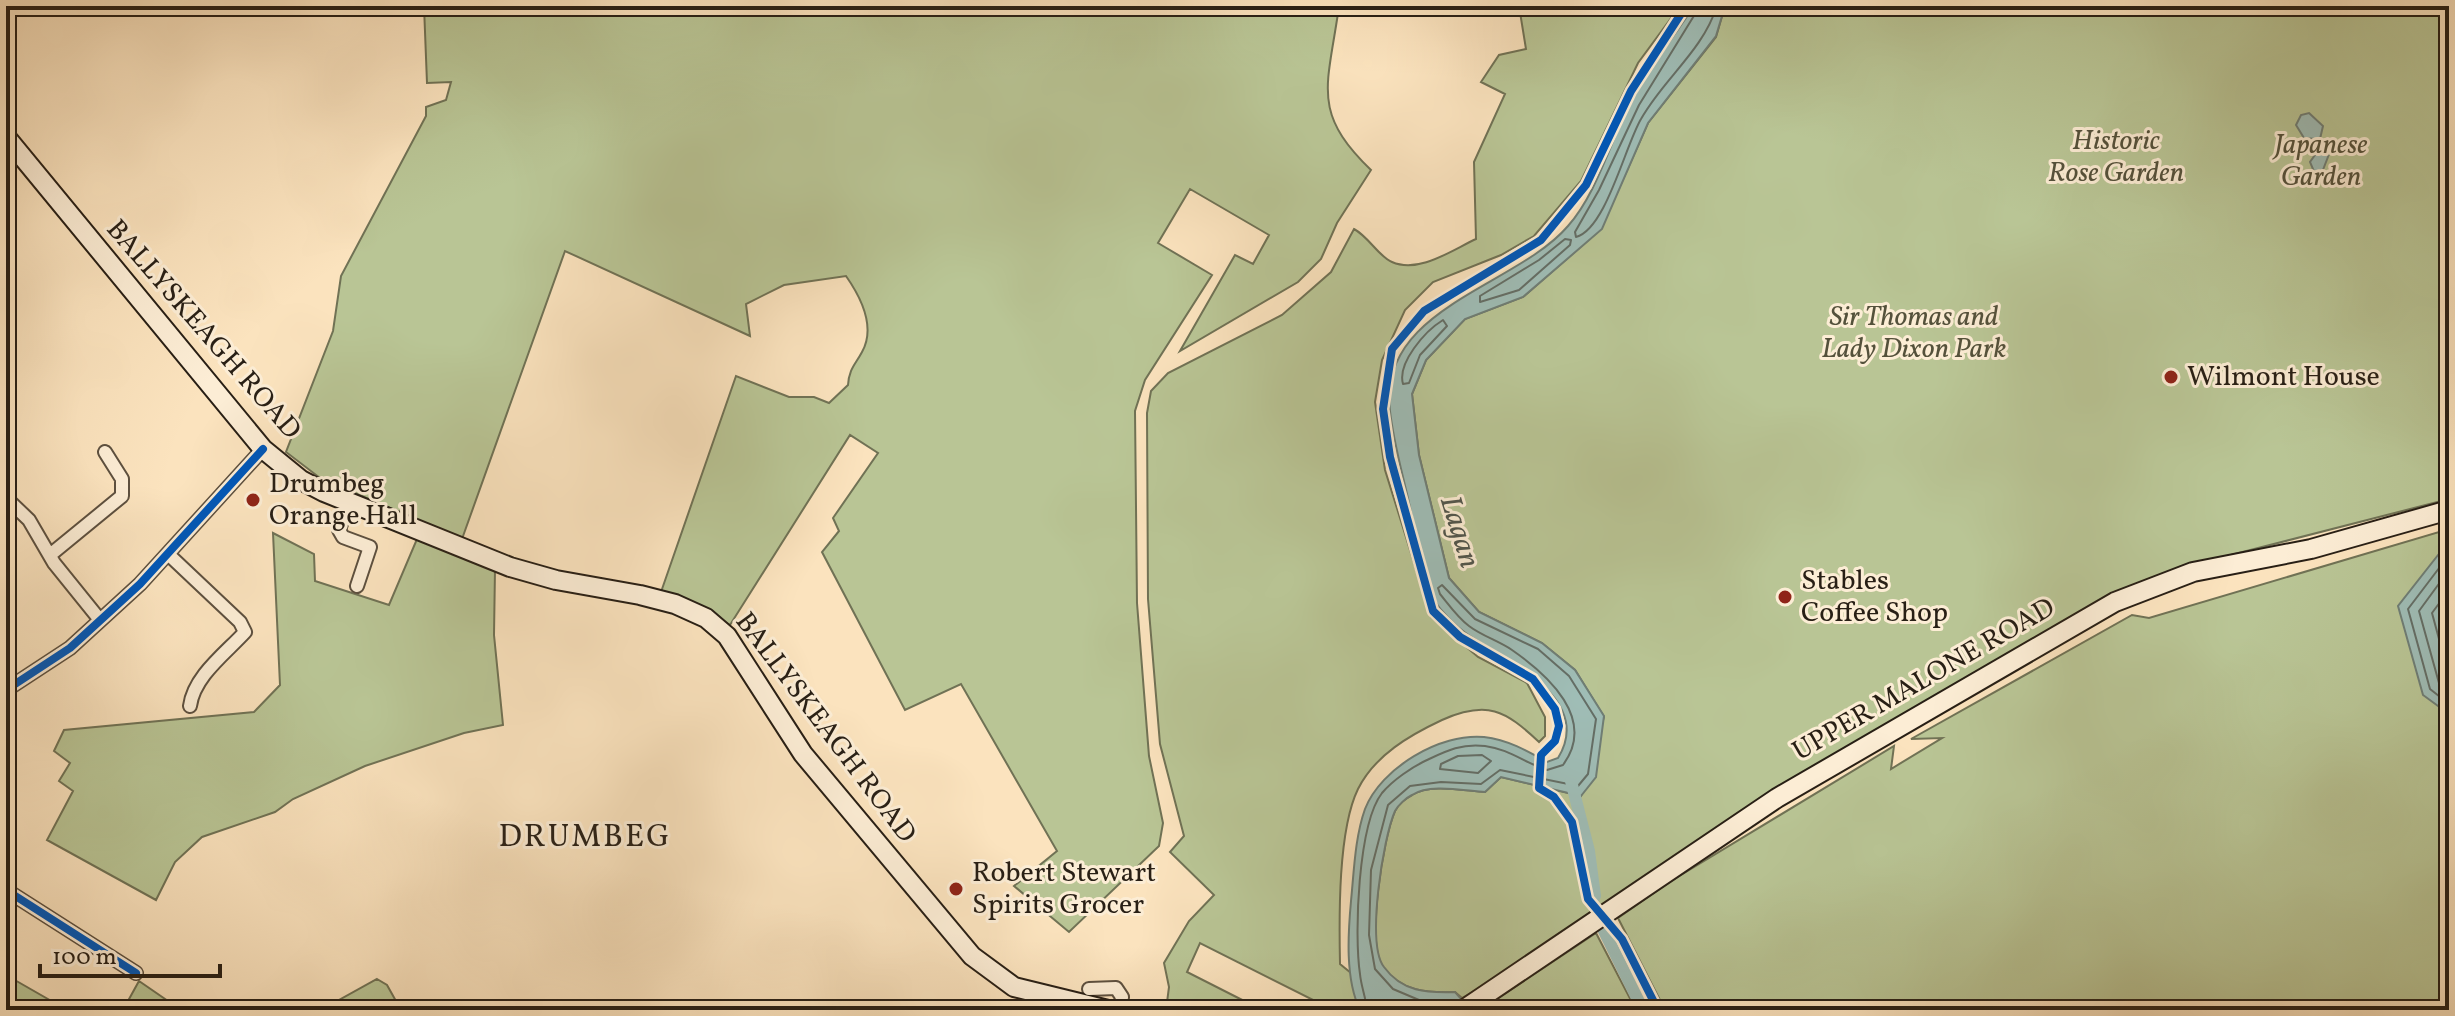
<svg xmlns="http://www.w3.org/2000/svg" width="2455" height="1016" font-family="Vollkorn,serif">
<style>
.green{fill:#b9c595;stroke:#707255;stroke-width:2}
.water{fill:#9fbdb6;stroke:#6f7e76;stroke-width:2}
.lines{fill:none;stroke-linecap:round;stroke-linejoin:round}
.shore{stroke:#646e66;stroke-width:2}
.canal{stroke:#9fbdb6;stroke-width:12}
.minor-casing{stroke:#5d503f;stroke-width:16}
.secondary-casing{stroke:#281f15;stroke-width:22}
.minor{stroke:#fcedd5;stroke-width:12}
.secondary{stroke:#fcedd5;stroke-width:18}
.cycleway-casing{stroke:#fcedd5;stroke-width:13}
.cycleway{stroke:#0057b8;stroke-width:8}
.poi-dot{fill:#8f2418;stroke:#fcedd5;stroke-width:3}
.labels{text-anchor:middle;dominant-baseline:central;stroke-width:6;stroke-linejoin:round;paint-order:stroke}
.park-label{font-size:28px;font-style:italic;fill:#54513b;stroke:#fcedd5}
.street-label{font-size:28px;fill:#281f15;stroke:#fcedd5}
.poi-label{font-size:28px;fill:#281f15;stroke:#fcedd5;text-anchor:start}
.water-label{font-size:30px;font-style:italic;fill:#52564d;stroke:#fcedd5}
.quarter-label{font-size:32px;letter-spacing:2px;fill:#281f15;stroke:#fcedd5}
</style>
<rect width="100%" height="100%" fill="#fbe3be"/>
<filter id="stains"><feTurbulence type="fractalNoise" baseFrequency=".0025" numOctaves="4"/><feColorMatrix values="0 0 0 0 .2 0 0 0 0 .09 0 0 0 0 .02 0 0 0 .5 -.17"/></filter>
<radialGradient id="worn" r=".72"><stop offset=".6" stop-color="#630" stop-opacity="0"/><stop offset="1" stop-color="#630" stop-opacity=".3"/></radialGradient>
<path class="green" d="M424,6H1343L1338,13C1327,88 1312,113 1371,170L1337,223L1321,259L1298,282L1180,351L1235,255L1253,264L1269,235L1190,189L1158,243L1212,275L1145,380L1135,411L1137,603L1149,756L1163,823L1159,846L1069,932L1014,886L1057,851L961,684L905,710L822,552L839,531L833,518L878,453L850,435L730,625L691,602L661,592L736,376L789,397H814L829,403L848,385C849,369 855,365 862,352C876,327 860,296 846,276L784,285L746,304L750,336L565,251L462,539L320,478L286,452L333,331L341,276L426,116V107L446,100L451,82L427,83Z
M1519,6H1680L1638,63L1581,181L1534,236L1501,255L1433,282L1405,310L1382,360L1375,402L1385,470L1431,617L1478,657L1527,683L1545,717V736L1539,742C1505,710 1487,700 1442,720C1410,735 1375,755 1358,789C1338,830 1339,917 1340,964L1351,973L1360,1010H1333L1200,943L1187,972L1262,1010H1166L1169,987L1164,963L1189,921L1214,895L1170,852L1184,836L1160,744L1148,599L1147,413L1151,391L1168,373L1282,315L1331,272L1354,229C1369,237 1378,256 1392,262C1419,274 1452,250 1476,239L1474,162L1505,94L1481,82L1499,55L1526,49Z
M1725,6H2449V499L2192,565L2113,596L1586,927L1462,998L1455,992C1427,993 1402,992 1383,967C1366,944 1383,838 1395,811C1398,805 1406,798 1412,795C1430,783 1465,791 1485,792L1501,777L1581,796L1604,717L1575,670L1542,643L1479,612L1449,578L1419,455L1412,394L1426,360L1465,319L1523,297L1601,229L1648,123L1716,37Z
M2449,529V1010H1665L1618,918L1671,881L1894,746L1891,769L1942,738L1911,739L2132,615L2149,618Z
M273,533L314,554L315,581L389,605L417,539L495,569L494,635L503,725L464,733L365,766L293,799L275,812L202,837L175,862L156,900L47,840L73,791L59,781L70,763L54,751L64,730L254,712L280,685Z
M1596,933L1636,1010H1480Z
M6,975L67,1010H6Z
M377,979L387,985L401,1010H321Z
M139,981L181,1010H123Z"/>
<path class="water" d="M1694,6H1725L1716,36L1648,123L1602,229L1523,297L1465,319L1426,360L1412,394L1419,455L1449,578L1479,612L1542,643L1575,670L1604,716L1596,777L1581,796L1501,777L1485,792C1465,791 1430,783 1412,795C1406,798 1398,805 1395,811C1383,838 1366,944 1384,967C1402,992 1427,993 1455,992L1471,1010H1360C1345,979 1348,934 1351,901C1354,871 1355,837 1365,809C1381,768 1440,733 1484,737C1508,740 1526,750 1547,762L1558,758C1595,698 1505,660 1467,634C1455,626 1441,611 1433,599C1419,575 1417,539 1411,512C1404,478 1394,446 1390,411C1377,308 1516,287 1568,226C1598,192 1610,141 1631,102C1648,69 1673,38 1694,6Z
M2309,113L2323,126L2320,139L2331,149L2321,175L2315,174L2310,162L2320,148L2315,139L2304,138L2296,125L2301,115Z
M2449,547V714L2423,695L2398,606L2442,550Z"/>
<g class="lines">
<path class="shore" d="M1700,6L1639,105L1599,190L1575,232L1576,237C1606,229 1625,146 1641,119C1664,78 1702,52 1717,6
M1565,239L1571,240L1570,245L1519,290L1480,302V296L1539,260Z
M1443,320L1447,326L1420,355L1409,383L1403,384C1397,363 1425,331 1443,320Z
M2449,555L2408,609L2430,689L2449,704
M2449,570L2419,611L2439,683L2449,692
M2449,590L2432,613L2449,676
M1482,755L1491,761L1478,773L1440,769L1441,764L1458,756Z
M1367,1010C1366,998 1361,986 1360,974C1354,935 1358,824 1382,793C1393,780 1412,767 1427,760C1446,751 1462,743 1485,746C1509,749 1525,763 1547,770L1563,765C1597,719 1548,675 1512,650C1499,641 1482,636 1469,626C1458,618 1449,605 1440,594L1438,588L1442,585L1475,619L1538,649L1569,676L1596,719L1588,774L1578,786L1500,770L1481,784L1441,782L1410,786L1388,805L1371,870L1369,935L1375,969L1393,989L1419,1000L1455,1003"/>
<path class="canal" d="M1571,781L1589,851L1595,896
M1603,929L1643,1010"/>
<defs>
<path id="minor" d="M6,498L29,520L54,563L100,620
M348,503L339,530L343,537L370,547L357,586
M168,554L240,622L245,632C226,653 194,676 190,706
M50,555L122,496V479L105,452
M6,690L70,648L140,584L263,449
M6,890L136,973
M1089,989L1116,988L1122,997L1120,1010"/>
<path id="secondary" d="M6,137L263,449L301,480L324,492L510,567L556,580L640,595L675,604L706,618L727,636L803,754L972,956L1014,987L1108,1010
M1463,1010L1777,798L2115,602L2193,572L2311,549L2449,510"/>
</defs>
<use href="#minor" class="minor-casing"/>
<use href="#secondary" class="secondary-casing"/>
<use href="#minor" class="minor"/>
<use href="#secondary" class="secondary"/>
<defs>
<path id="cycleway" d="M6,690L70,648L140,584L263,449
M6,890L136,973
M1658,1010L1622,939L1588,899L1572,822L1554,797L1539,788L1541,755L1555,741L1559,726L1555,709L1533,679L1460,637L1433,611L1390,457L1383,409L1392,349L1424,311L1541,240L1586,185L1631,91L1686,6"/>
</defs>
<use href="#cycleway" class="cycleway-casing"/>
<use href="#cycleway" class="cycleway"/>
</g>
<g class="poi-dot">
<circle cx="2171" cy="377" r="8"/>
<circle cx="253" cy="500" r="8"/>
<circle cx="1785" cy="597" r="8"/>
<circle cx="956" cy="889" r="8"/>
</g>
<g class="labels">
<g class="park-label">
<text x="2116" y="141">Historic<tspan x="2116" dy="32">Rose Garden</tspan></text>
<text x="2321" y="145">Japanese<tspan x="2321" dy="32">Garden</tspan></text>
<text x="1914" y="317">Sir Thomas and<tspan x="1914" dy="32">Lady Dixon Park</tspan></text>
</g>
<g class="street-label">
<text transform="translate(203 330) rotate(49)">BALLYSKEAGH ROAD</text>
<text transform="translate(1924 680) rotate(-30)">UPPER MALONE ROAD</text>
<text transform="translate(825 728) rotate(53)">BALLYSKEAGH ROAD</text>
</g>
<g class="poi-label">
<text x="2187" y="377">Wilmont House</text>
<text x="269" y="484">Drumbeg<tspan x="269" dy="32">Orange Hall</tspan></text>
<text x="1801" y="581">Stables<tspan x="1801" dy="32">Coffee Shop</tspan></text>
<text x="972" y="873">Robert Stewart<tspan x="972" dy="32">Spirits Grocer</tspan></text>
</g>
<g class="water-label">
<text transform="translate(1459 532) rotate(73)">Lagan</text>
</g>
<g class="quarter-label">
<text x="585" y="838">DRUMBEG</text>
</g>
</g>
<rect width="2455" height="1016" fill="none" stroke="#fbe3be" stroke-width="32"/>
<rect x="8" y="8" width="2439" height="1000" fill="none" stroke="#281f15" stroke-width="4"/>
<rect x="16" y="16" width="2423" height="984" fill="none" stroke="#281f15" stroke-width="2"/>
<path d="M40 964v12h180v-12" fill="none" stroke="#281f15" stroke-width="4"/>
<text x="52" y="964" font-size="24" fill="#281f15" stroke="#fcedd5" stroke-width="6" paint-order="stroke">100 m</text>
<rect width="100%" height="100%" filter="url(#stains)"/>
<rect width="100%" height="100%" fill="url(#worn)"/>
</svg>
